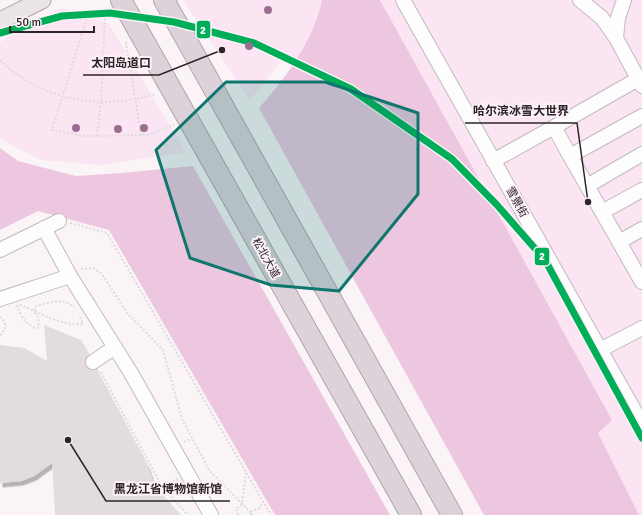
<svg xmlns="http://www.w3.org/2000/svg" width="642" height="515" font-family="Signika,'Noto Sans SC',sans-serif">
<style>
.green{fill:#fbe5f3}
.forest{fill:#edc7e0}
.building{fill:#e2dbdf;filter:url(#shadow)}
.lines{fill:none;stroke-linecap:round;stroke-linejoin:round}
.minor-casing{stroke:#c0babd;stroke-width:16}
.major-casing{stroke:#b1a3ad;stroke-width:19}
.highway-casing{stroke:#b1a3ad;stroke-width:22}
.path{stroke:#dddadc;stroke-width:2;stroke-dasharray:2 2;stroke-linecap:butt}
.minor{stroke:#fefdfe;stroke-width:14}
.major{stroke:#ebe4e9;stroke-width:17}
.highway{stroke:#ded2da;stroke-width:20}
.metro-1-casing{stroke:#fdf1f8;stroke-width:10}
.metro-1{stroke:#00ae59;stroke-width:7}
.tree{fill:#9b6e91}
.marked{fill:#0f766e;fill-opacity:0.2;stroke:#0f766e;stroke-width:3;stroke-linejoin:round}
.labels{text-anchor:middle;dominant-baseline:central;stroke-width:4;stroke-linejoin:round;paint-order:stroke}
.street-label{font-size:11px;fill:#2b2428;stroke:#fdf1f8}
.leader{fill:none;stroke:#2b2428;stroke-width:1.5}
.callout-dot{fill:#2b2428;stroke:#fdf1f8;stroke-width:1.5}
.callout-label{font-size:12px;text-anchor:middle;font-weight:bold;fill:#2b2428;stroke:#fdf1f8;stroke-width:4;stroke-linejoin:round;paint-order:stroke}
.line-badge{stroke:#fdf1f8;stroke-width:1.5}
.badge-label{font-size:11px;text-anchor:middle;font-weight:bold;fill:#fff}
</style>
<defs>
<filter id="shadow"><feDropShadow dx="2.5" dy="4.5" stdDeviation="0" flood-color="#0004"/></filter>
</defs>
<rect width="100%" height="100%" fill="#faf4f7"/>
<path class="green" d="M183,0H642V515H532L287,54L250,100Z
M61,8L109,24L186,152L102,165L41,160L0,139V42Z"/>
<path class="forest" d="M322,0H380L612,420L598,433L639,515H484L259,108C285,79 314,40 322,0Z
M0,148L18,161L76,176L122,173L193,166L390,515H275L109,230L38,211L0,230Z"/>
<path class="building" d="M44,325L81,340L148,466L154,485L181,515H55L52,463L34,476L21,481L0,483V345L24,348L47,361Z"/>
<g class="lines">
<defs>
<path id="minor" d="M403,0L642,424
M580,0L602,18L616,38
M624,0L618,18L616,38L642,86
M554,127L638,79
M570,156L642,282
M493,161L554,127L570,156L642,116
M587,186L642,154
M602,212L642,190
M44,228L70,276
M619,242L642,229
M0,250L59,221
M0,299L70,276L131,373L211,515
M600,350L642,328
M93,362L115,347"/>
<path id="major" d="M0,21L42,0"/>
<path id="highway" d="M121,0L411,515
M164,0L452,515"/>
</defs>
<use href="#minor" class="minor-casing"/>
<use href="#major" class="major-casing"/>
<use href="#highway" class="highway-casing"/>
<path class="path" d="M89,11L52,130L85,136L149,135L174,125
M126,42L141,135
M0,60C6,67 14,72 21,77C61,104 111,108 156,94
M97,136L101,103L105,16
M70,223L107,233L271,515
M81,269L93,268L102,274L127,313L163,350L182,419L209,470L253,515
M17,305C20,316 25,323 35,328H38C40,320 38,317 34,311L36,306C48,303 63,297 74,307
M20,305C37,311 66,329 84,323
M0,317L5,322V329L0,336
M80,317L83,324
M101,372L162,487L188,515
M184,442L192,438
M158,489L178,479
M238,515L236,509L242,504L246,473
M251,515L250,512L260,508L263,502"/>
<use href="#minor" class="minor"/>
<use href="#major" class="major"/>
<use href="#highway" class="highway"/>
<defs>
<path id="metro-1" d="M0,33L62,16L110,13L174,22L254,43L351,89L452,159L497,205L545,260L642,438"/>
</defs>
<use href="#metro-1" class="metro-1-casing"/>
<use href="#metro-1" class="metro-1"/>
</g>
<g class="tree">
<circle cx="268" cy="10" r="4"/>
<circle cx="249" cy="46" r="4"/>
<circle cx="76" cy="128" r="4"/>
<circle cx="144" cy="128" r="4"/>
<circle cx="118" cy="129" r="4"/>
</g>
<path class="marked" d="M226,82H325L418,113V194L339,291L271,285L190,258L156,150Z"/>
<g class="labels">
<g class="street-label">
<text transform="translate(517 202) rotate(61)">雪景街</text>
<text transform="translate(266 258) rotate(61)">松北大道</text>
</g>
</g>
<path class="leader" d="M222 50L159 75H83M588 202L577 123H465M68 440L106 501H230"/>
<g class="callout-dot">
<circle cx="222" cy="50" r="4"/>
<circle cx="588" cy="202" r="4"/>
<circle cx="68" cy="440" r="4"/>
</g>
<g class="callout-label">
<text x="121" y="67">太阳岛道口</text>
<text x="521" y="115">哈尔滨冰雪大世界</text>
<text x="168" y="493">黑龙江省博物馆新馆</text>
</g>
<g class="line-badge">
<rect x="196" y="20" width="15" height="19" rx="4" fill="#00ae59"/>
<rect x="534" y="247" width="16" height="19" rx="4" fill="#00ae59"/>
</g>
<g class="badge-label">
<text x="203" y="34">2</text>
<text x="542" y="260">2</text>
</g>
<path d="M10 26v6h84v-6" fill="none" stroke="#2b2428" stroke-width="2"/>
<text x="16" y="26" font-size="12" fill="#2b2428" stroke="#fdf1f8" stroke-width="3" paint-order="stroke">50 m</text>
</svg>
